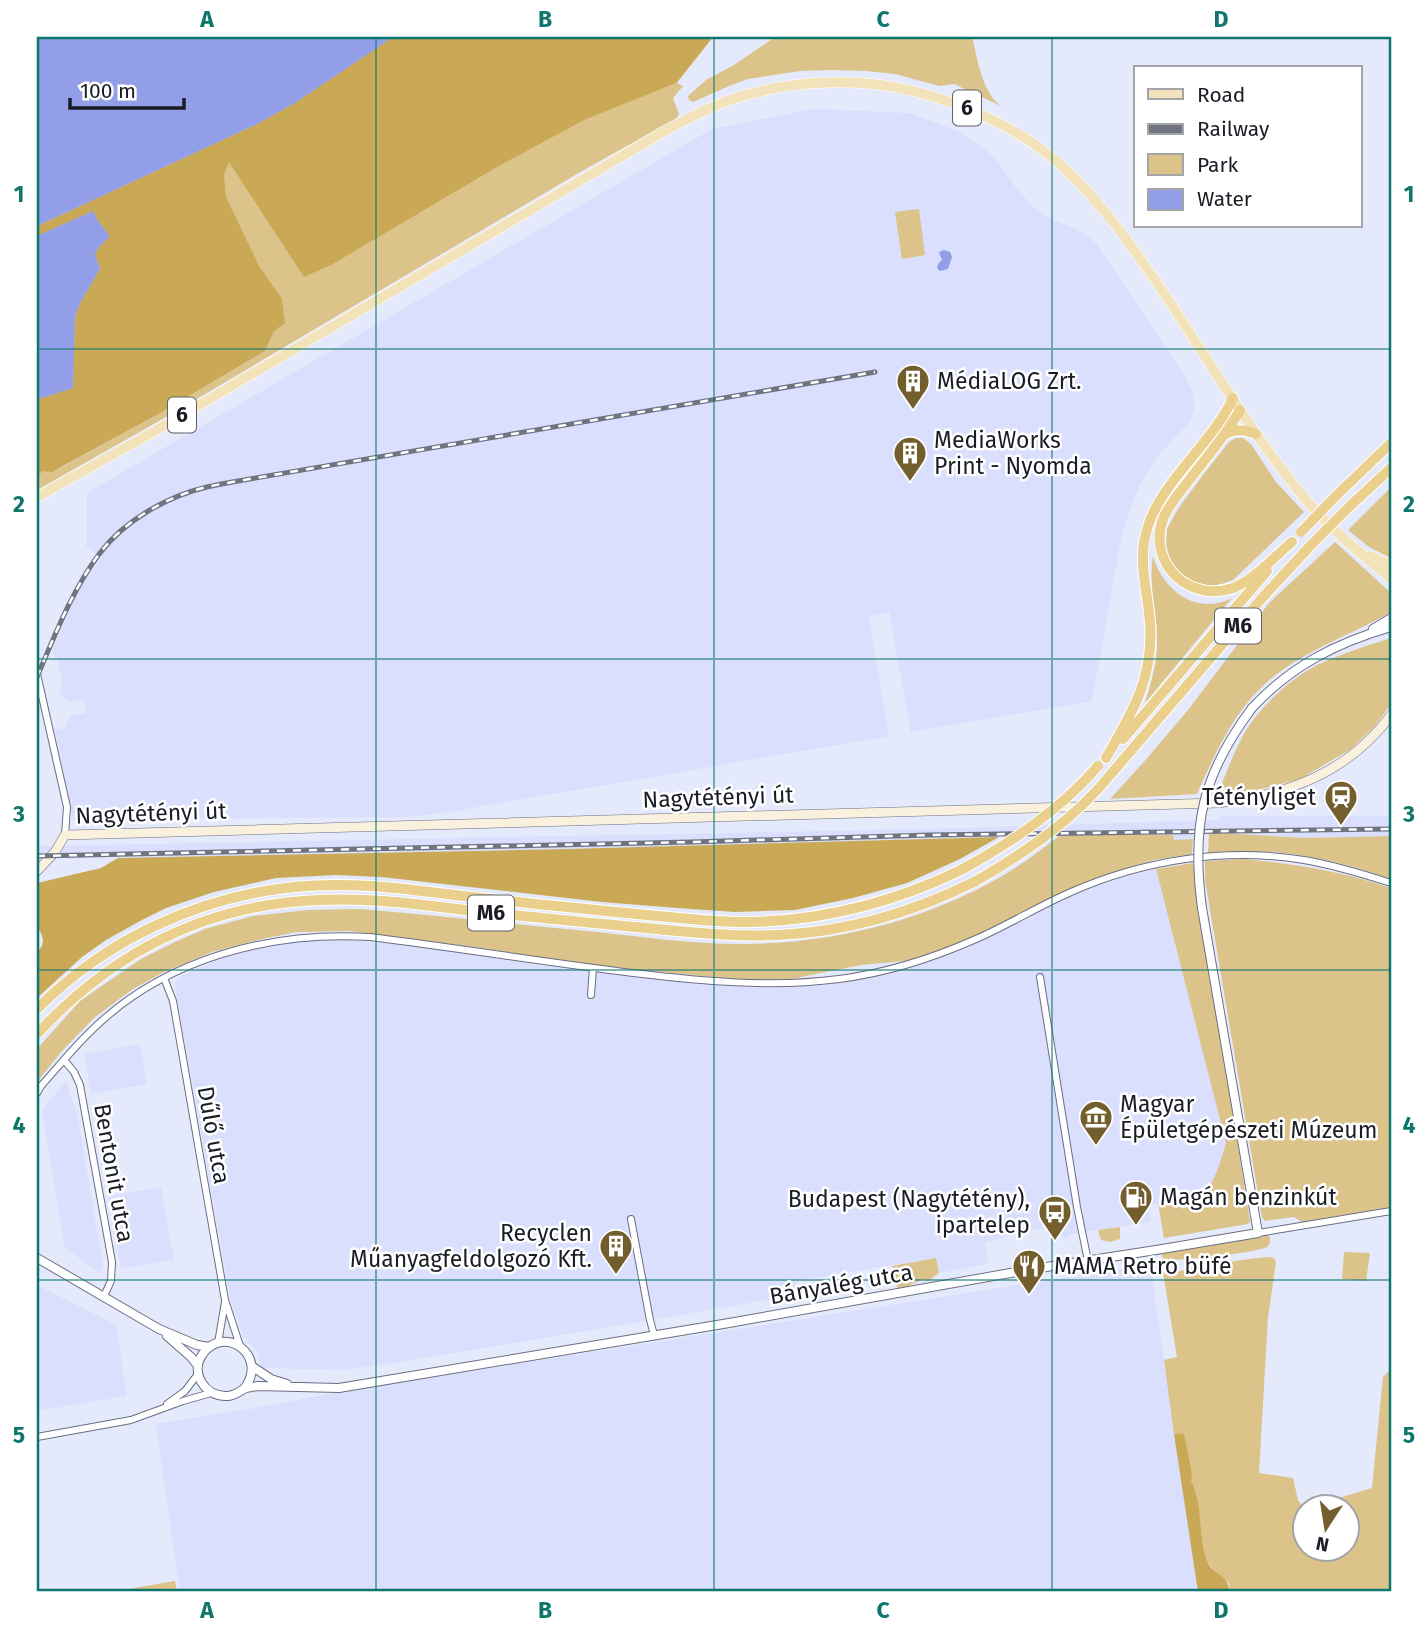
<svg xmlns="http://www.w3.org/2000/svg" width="1428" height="1629" font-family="'Fira Sans',sans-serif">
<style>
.built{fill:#d9dffd}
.green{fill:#dbc389;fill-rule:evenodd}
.forest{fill:#c9a956}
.water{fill:#929ee8}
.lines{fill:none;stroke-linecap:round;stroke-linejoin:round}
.minor-casing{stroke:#6a6e83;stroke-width:8}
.tertiary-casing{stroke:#6a6e83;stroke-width:10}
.secondary-casing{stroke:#6a6e83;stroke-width:10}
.primary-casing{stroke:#fff;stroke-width:11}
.motorway-casing{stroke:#fff;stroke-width:12}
.minor{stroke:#fff;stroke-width:6}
.tertiary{stroke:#fff;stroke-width:8}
.secondary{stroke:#f9f1dd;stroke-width:9}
.primary{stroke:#f3e3bb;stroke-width:10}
.motorway{stroke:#ebd08d;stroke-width:10}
.rail-casing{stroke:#707380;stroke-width:5}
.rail{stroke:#fff;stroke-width:2.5;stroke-dasharray:8;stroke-linecap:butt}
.tertiary-bridge-casing{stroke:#6a6e83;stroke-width:10;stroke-linecap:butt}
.motorway-bridge-casing{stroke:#fff;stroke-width:12;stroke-linecap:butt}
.tertiary-bridge{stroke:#fff;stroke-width:8}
.motorway-bridge{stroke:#ebd08d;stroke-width:10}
.grid{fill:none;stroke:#0f766e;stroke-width:2;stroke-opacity:0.55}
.labels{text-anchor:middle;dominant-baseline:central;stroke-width:5;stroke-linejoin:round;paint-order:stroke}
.shield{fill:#fff;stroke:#5f6166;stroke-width:2}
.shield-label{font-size:21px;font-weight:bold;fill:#1b1d25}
.poi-label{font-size:23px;fill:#1b1d25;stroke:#fff;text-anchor:start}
.street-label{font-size:23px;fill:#1b1d25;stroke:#fff}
.neatline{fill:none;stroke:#0f766e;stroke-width:2.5}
.grid-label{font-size:23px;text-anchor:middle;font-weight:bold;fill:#0f766e}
</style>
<rect width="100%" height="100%" fill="#e5e9fc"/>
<path class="built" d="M814,109L909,113L961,132L988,152L1000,165L1016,188L1033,207L1053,220L1076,229L1095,242L1187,380L1194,395V409L1190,421L1156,458L1140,485L1129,511L1121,539L1092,701L911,732L889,612L869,616L889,736L443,813L405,817L73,819L55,730L65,728L71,716L86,713L84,699L69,702L60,695L62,678L58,663L52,651L79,589L90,572L102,558L86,546L87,543V493L712,129Z
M1220,816H1391V836L1306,838L1209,832L1193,839L1173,840V835H1061L568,849L37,859V845L45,846L928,829L1219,820Z
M1156,869L1226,1143L1217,1174L1202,1196L1187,1208L1182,1209L1180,1200L1148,1204L1151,1222L1077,1233L1064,1238L1059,1231L1050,1227L1024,1231L1004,1237L985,1243L988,1264L939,1273L936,1258L795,1281L796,1295L478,1349L346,1370L262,1368L257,1352L243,1335L231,1302L227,1280L175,985L177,980L182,975L235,953L262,947L304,941L349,940L420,947L560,968L706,985L758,988L826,985L899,970L961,951L1078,893L1118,879Z
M140,1044L147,1084L91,1094L85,1054Z
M66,1081L77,1113L103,1265L99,1272L65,1248L42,1110Z
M161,1187L174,1260L121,1269L108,1196Z
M1150,1264L1198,1592H180L156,1424L250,1409L347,1391Z
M37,1285L116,1325L127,1396L37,1411Z"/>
<path class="green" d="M393,37H713L677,83L683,86L673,98L679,114L677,118L582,171L173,413L37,490V476L42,471L37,468V226L257,124ZM273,332L265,351L155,416L53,472Z
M775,37H972C978,59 981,91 1001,106L954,84L939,86L895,74L867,71L831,70L800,71L748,79L729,86L693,102L689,100L688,96L706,80L734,65Z
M919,209L925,255L902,259L895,212Z
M1236,438H1243L1251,444L1276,482L1304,512L1233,580L1212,587L1198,585L1185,577L1172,564L1166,547L1167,529L1178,509L1203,475L1229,442Z
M1391,487V558L1369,547L1348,530Z
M1335,542L1391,593V612C1353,634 1308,649 1273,677C1236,707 1216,751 1197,794L1110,799L1143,763L1188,710L1269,603Z
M1153,556C1163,591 1197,616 1232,598L1145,703C1151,683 1157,664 1157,644C1158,613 1148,589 1153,556Z
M1391,638V704L1376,725L1351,749L1300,779L1253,791L1218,794C1226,773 1239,738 1253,720C1267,702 1286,684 1305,672C1327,658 1366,646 1391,638Z
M1217,830L1220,833L1306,838L1391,836V879C1354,866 1313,855 1274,852C1252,851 1229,853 1208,853L1209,832Z
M1061,835H1173L1174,840L1193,839L1192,854L1154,860L1107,874L1071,888L987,931L943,949L905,961L861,965L791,979L756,980L702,976L582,964L475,947L349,931L297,932L262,939L212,952L164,972L133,989L95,1017L62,1051L37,1082V1049L80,1001L141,959L175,942L205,929L253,916L308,910L359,909C438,915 518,925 597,932C644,937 692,944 740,944C832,944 925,921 1004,875C1024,863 1042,849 1061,835Z
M1243,859C1296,864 1340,871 1391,888V1207L1302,1222L1294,1217L1265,1221L1262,1217L1205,880V861Z
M1193,863L1250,1222L1248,1224L1164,1238L1158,1203L1181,1200L1182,1209C1210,1200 1219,1168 1226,1143L1156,869Z
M1120,1227V1239L1110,1242L1101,1240L1098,1230Z
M1267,1234L1270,1238V1243C1269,1244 1268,1246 1267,1247C1255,1253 1175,1262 1163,1259L1162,1255L1165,1249Z
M1344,1252L1370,1253L1366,1281L1342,1279Z
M1270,1257L1274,1258L1276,1262L1268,1317L1259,1473L1293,1478L1298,1500L1303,1507H1305L1306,1548H1348V1506H1311L1372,1488L1383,1377L1391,1369V1592H1230L1229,1583C1218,1575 1211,1569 1205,1557L1191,1481L1185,1438L1183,1433L1174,1434L1164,1360L1177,1357L1163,1273C1199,1269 1234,1259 1270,1257Z
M936,1258L939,1273L928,1281L923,1279L906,1287L898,1288L895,1283L892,1266Z
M175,1581L177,1592H111Z"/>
<path class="forest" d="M393,37H713L676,83L584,120L497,167L331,265L304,277L229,162L224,175L226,197L259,266L282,299L285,323L274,331L265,351L155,416L52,472L43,471L37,476V397L42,398L73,388L75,317L80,303L100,269L95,254L99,247L110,236L98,221L93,211L37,236V226L257,124L295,103Z
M999,837L960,859L907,883L853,898L795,910L735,912L677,908L602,902L381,877L336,875L276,878L214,892L166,908L142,920L106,940L82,957L37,998V953L42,946L43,940L41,933L37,927V883L101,868L118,858L568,849Z
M1183,1433L1185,1438L1192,1475L1191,1481C1203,1504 1198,1534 1206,1558C1212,1577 1227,1571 1230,1592H1198L1174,1434Z"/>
<path class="water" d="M37,37H393L295,103L257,124L37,226Z
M93,211L98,221L110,236L99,247L95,254L100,269L80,303L75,317L73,388L42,398L37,397V236Z
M944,250L950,252L952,257L948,269L940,271L937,268L938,264L942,260L939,252Z"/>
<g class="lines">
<defs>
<path id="minor" d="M37,674L67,807L65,835
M1040,977L1077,1207L1088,1261
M164,978L173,1001L225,1300L240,1346
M591,995L593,968
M64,1060L74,1072L80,1085L112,1262L111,1281L104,1296
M37,1093L41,1086C58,1067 74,1047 92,1030C165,958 271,931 370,937C458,948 545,962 633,973C702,981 770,988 839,979C886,973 933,958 976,939C1008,925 1039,906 1071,892C1144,860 1225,847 1304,860C1334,865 1363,874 1391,883
M631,1219L650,1320L654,1335
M1258,1233L1391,1211
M218,1343L225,1302
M167,1404L185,1391L198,1374
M37,1437L131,1420L183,1401L211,1393"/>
<path id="tertiary" d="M1373,629L1391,618
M1252,708C1291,666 1336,643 1391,627
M37,1258L159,1329L197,1345L209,1347
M167,1336L191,1357L198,1366
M253,1367L271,1379L287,1384
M244,1389C270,1355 223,1323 202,1355C190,1373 205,1397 227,1396C235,1396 239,1391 246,1388C250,1387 253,1387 257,1386L339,1388L729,1323L1027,1270L1156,1250L1258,1233L1202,908"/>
<path id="secondary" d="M37,871L55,852L65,835L1218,803C1287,795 1348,773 1391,715"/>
<path id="primary" d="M37,497L155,431L668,129C688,119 709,107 730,100C787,80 856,77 913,91C967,105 1021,129 1063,167C1104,205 1134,249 1165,295C1211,364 1253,436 1306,500C1331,530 1362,554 1391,579
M1370,556L1391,565"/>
<path id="motorway" d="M1240,410C1226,435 1207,457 1190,479C1180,492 1169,504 1163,519C1147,564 1190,603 1233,588C1254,580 1275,556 1292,542
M1226,434C1236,428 1245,430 1256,434
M1337,495L1391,443
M1349,507L1391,468
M1123,739L1267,571
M1106,758C1132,713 1154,678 1150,623C1148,593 1138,563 1146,533C1158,483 1212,445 1233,398
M1111,774L1263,597L1313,543
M37,1009C105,940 198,897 294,887C350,881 407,889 463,896C524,903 585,909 647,915C681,918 717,923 752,922C826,920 895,902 961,870
M37,1034C113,952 207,904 320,900C375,897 429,906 483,912C541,918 599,924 657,929C698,933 738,937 778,935C848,932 914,912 976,881"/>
</defs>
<use href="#minor" class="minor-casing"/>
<use href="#tertiary" class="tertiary-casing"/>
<use href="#secondary" class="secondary-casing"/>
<use href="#primary" class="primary-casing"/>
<use href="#motorway" class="motorway-casing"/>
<use href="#minor" class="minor"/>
<use href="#tertiary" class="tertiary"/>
<use href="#secondary" class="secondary"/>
<use href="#primary" class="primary"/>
<use href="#motorway" class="motorway"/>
<defs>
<path id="rail" d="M37,677C55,635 72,590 100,553C125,520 168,496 207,487C220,484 232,482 244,480L875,372
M37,856L691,842L930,835L1391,829"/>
</defs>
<use href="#rail" class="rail-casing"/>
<use href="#rail" class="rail"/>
<defs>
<path id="tertiary-bridge" d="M1202,908C1191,826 1202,775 1252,708"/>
<path id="motorway-bridge" d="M1301,532L1337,495
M1313,543L1349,507
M961,870C1012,842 1060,810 1098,766
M976,881C1026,852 1075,819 1111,774"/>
</defs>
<use href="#tertiary-bridge" class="tertiary-bridge-casing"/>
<use href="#motorway-bridge" class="motorway-bridge-casing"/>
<use href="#tertiary-bridge" class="tertiary-bridge"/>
<use href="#motorway-bridge" class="motorway-bridge"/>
</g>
<path class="grid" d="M376,37V1592M714,37V1592M1052,37V1592M37,349H1391M37,659H1391M37,970H1391M37,1280H1391"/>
<defs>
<symbol id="building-pin" viewBox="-11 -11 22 30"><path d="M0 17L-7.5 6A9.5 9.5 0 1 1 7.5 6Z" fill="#725f2d" stroke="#fff"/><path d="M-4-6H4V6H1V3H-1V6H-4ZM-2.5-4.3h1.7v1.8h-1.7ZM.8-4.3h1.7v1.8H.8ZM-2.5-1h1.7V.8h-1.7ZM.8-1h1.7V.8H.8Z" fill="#fff"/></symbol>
<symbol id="station-pin" viewBox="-11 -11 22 30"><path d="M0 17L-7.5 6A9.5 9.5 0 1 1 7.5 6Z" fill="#725f2d" stroke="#fff"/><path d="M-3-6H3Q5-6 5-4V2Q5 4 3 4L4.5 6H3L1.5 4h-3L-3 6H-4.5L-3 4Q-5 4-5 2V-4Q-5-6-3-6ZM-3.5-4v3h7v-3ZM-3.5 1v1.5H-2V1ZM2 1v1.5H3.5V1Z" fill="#fff"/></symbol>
<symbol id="museum-pin" viewBox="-11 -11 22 30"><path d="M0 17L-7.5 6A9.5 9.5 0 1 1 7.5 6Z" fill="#725f2d" stroke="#fff"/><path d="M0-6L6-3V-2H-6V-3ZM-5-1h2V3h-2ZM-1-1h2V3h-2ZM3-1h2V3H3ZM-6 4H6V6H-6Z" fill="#fff"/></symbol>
<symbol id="fuel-pin" viewBox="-11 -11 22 30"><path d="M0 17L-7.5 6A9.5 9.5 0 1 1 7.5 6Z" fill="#725f2d" stroke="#fff"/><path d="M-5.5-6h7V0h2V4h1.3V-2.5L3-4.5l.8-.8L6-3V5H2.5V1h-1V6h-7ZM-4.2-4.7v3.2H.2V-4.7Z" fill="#fff"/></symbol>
<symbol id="bus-pin" viewBox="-11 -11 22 30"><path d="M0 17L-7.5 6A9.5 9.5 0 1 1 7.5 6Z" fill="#725f2d" stroke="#fff"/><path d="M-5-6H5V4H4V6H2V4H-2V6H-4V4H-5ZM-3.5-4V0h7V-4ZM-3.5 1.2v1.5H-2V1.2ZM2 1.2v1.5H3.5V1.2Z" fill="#fff"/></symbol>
<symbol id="restaurant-pin" viewBox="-11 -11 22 30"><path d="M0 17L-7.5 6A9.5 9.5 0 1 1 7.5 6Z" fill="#725f2d" stroke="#fff"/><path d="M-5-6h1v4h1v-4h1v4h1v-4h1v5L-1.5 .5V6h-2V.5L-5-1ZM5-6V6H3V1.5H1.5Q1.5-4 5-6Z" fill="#fff"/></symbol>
</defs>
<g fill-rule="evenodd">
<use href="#building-pin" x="894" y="362" width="38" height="52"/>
<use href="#building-pin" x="891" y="434" width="38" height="52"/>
<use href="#station-pin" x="1322" y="778" width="38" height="52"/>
<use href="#museum-pin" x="1077" y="1098" width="38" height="52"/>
<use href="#fuel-pin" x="1117" y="1178" width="38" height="52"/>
<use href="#bus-pin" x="1036" y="1193" width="38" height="52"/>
<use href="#building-pin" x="597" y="1227" width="38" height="52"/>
<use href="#restaurant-pin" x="1010" y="1247" width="38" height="52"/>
</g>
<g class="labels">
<g class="shield">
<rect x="953" y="90.5" width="28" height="35" rx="5"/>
<rect x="168" y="397.5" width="28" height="35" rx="5"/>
<rect x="1215" y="608.5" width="46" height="35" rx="5"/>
<rect x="468" y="895.5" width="46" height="35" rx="5"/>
</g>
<g class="shield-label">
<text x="967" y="108">6</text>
<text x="182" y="415">6</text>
<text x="1238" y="626">M6</text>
<text x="491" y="913">M6</text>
</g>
<g class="poi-label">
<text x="937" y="381">MédiaLOG Zrt.</text>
<text x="934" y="440">MediaWorks<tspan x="934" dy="26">Print - Nyomda</tspan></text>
<text x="1316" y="797" text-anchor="end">Tétényliget</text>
<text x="1120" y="1104">Magyar<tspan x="1120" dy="26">Épületgépészeti Múzeum</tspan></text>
<text x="1160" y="1197">Magán benzinkút</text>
<text x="1030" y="1199" text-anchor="end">Budapest (Nagytétény),<tspan x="1030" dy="26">ipartelep</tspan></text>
<text x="592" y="1233" text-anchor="end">Recyclen<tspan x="592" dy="26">Műanyagfeldolgozó Kft.</tspan></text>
<text x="1054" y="1266">MAMA Retro büfé</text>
</g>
<g class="street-label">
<text transform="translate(718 797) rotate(-2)">Nagytétényi út</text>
<text transform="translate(151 813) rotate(-2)">Nagytétényi út</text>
<text transform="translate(214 1135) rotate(80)">Dűlő utca</text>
<text transform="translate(114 1173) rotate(80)">Bentonit utca</text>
<text transform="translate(841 1284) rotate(-10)">Bányalég utca</text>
</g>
</g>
<rect width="1428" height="1629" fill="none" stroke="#ffffff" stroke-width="77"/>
<rect x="1134" y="66" width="228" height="161" fill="#ffffff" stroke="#a4a5a8" stroke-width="2"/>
<rect x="1148" y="89" width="35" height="10" fill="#f3e3bb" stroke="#a4a5a8" stroke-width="2"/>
<text x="1197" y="102" font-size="21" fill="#1b1d25">Road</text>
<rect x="1148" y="124" width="35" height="10" fill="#707380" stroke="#a4a5a8" stroke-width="2"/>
<text x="1197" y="136" font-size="21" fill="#1b1d25">Railway</text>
<rect x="1148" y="154" width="35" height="21" fill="#dbc389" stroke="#a4a5a8" stroke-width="2"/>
<text x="1197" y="172" font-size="21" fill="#1b1d25">Park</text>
<rect x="1148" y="189" width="35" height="21" fill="#929ee8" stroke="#a4a5a8" stroke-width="2"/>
<text x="1197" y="206" font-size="21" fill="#1b1d25">Water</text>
<g transform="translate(1326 1528) rotate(192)"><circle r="33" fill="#ffffff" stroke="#a4a5a8" stroke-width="2"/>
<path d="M0-5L12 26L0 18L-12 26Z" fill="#725f2d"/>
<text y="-10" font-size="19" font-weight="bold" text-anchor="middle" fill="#1b1d25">N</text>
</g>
<path d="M70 98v10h114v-10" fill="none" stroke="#1b1d25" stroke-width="3.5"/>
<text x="80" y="98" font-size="21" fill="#1b1d25" stroke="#ffffff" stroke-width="5" paint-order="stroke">100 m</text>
<rect x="38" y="38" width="1352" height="1552" class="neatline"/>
<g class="grid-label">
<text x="207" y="27">A</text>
<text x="545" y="27">B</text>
<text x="883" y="27">C</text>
<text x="1221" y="27">D</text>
<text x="19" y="202">1</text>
<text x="1409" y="202">1</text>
<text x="19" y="512">2</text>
<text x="1409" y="512">2</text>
<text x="19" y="822">3</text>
<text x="1409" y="822">3</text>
<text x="19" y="1133">4</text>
<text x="1409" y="1133">4</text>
<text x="19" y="1443">5</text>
<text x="1409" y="1443">5</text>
<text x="207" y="1618">A</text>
<text x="545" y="1618">B</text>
<text x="883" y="1618">C</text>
<text x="1221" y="1618">D</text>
</g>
</svg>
